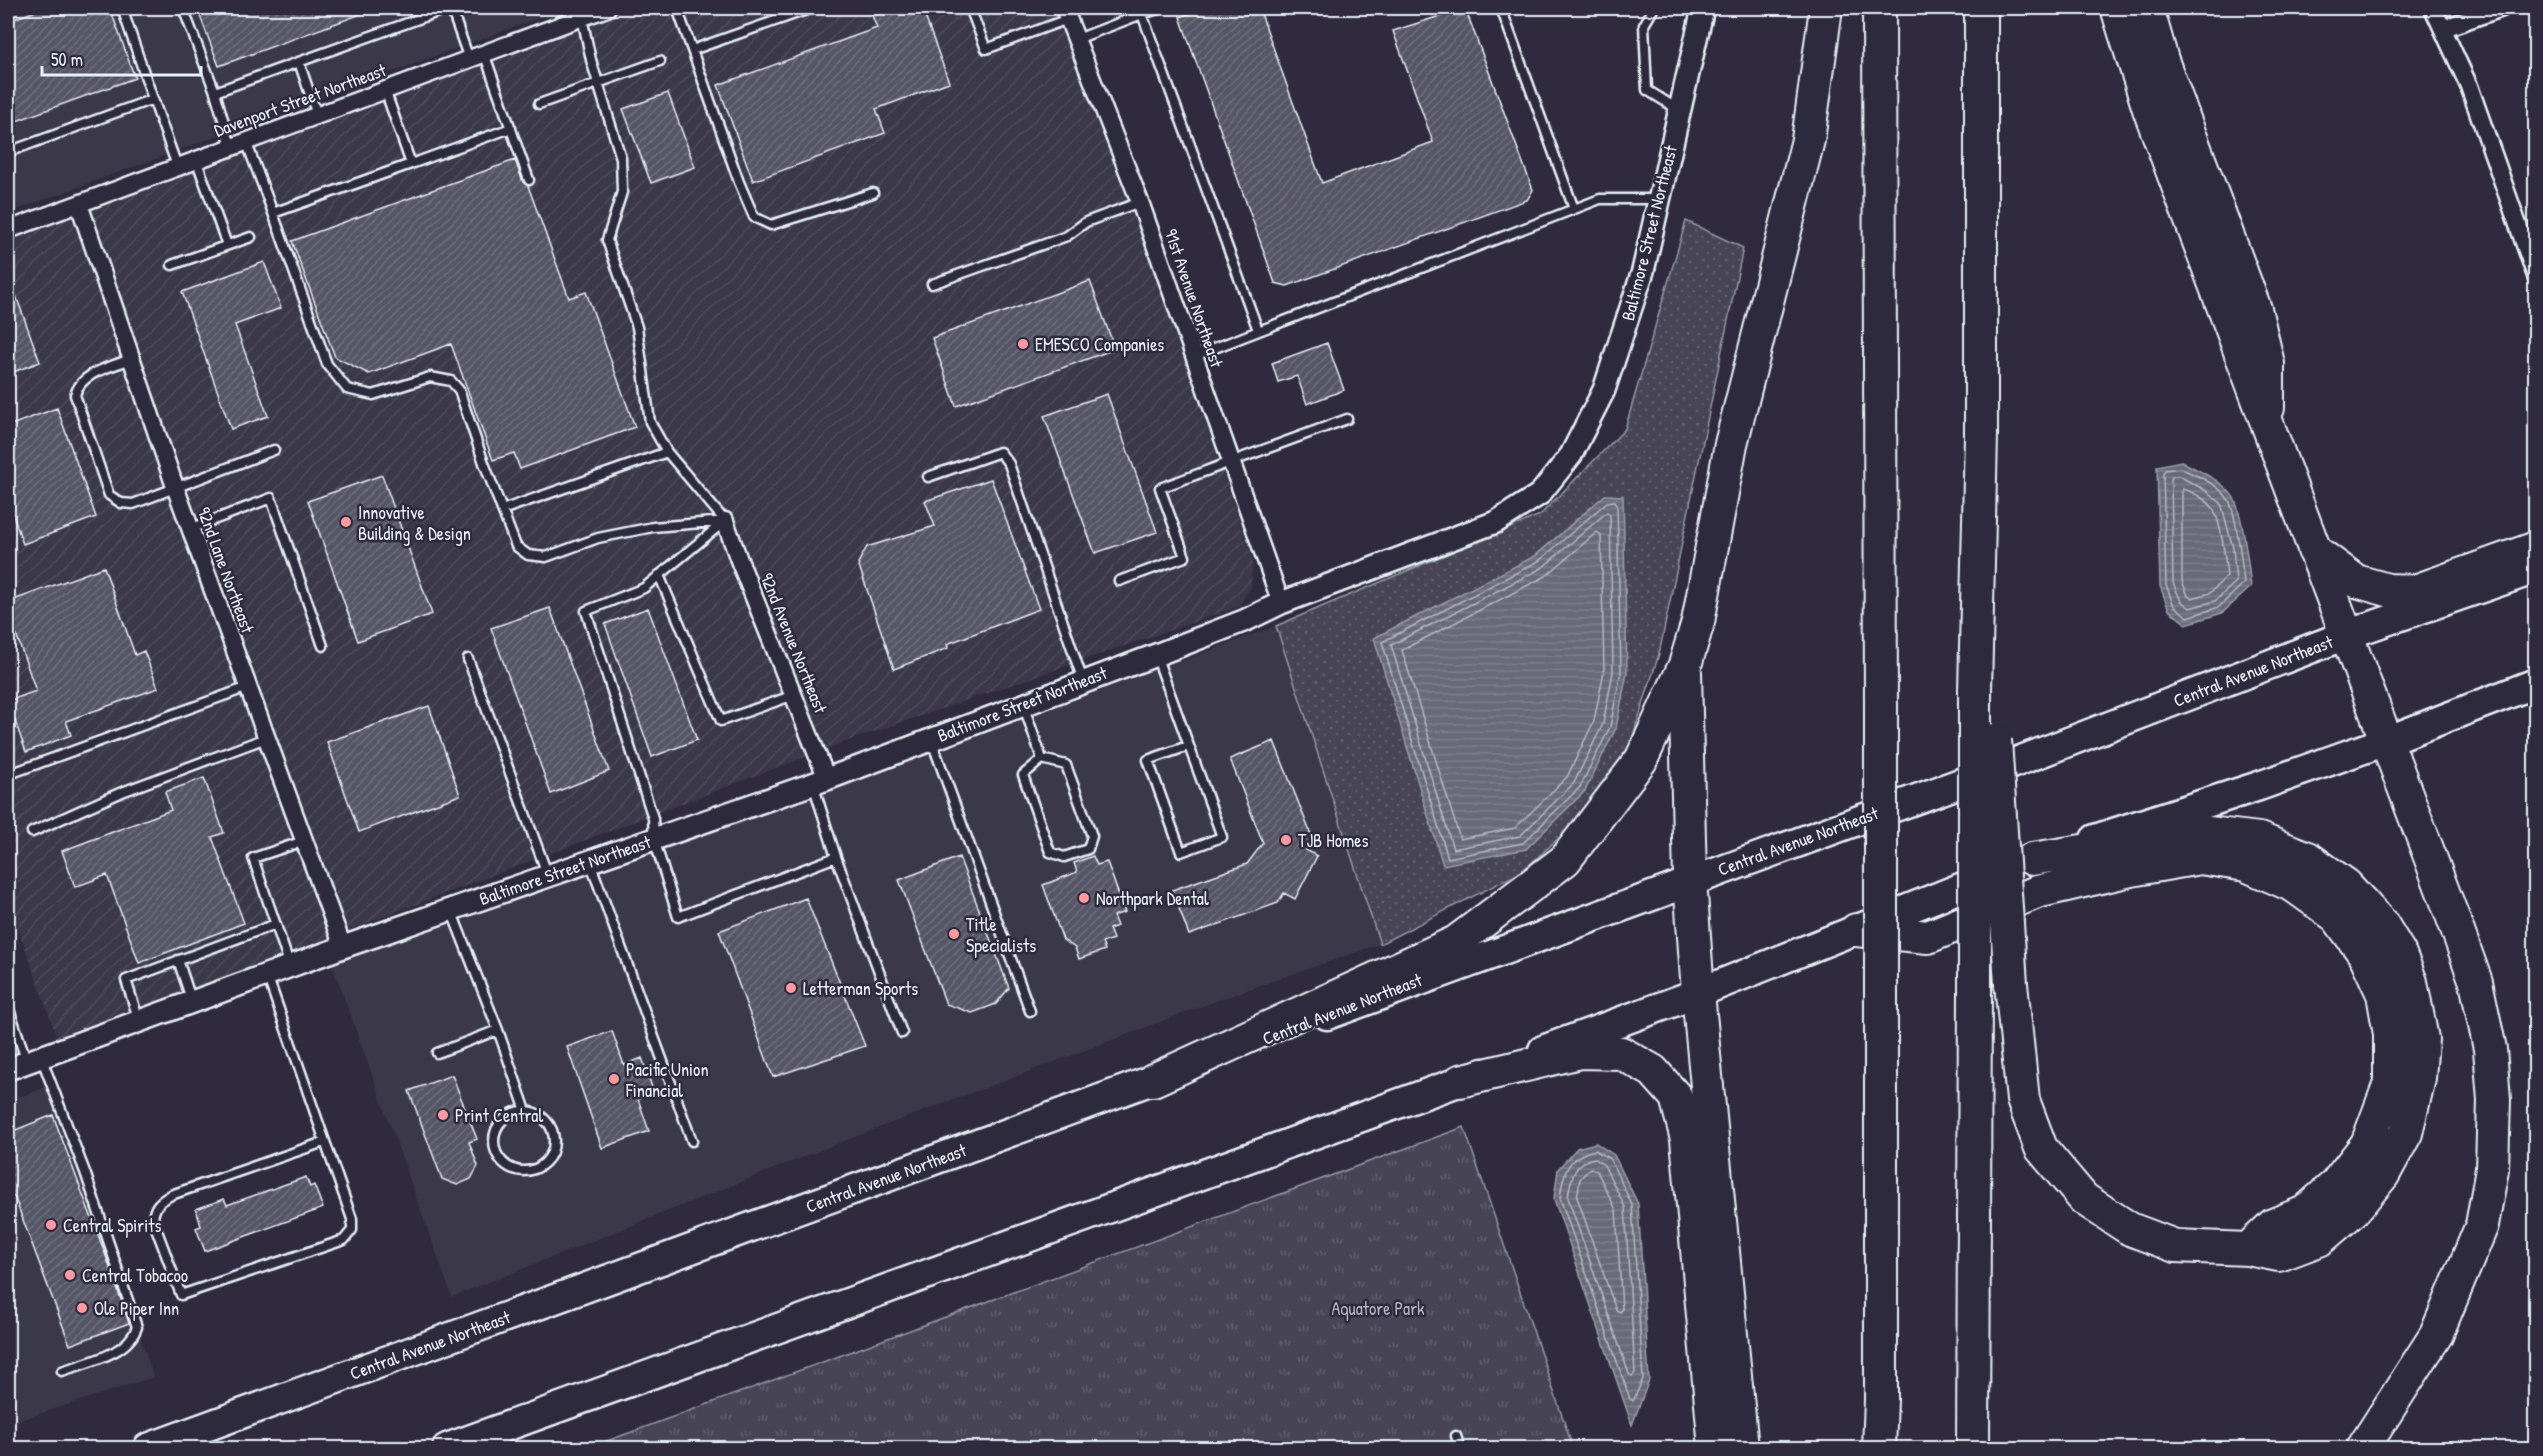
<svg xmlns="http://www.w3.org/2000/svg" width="2543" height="1456" font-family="'Patrick Hand',sans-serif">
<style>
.built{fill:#3b3749}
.industrial{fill:url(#industrial-furrows)}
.grass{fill:url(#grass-dots);stroke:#979aa6;stroke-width:1.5}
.park{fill:url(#park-tufts);stroke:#979aa6;stroke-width:1.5}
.water{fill:url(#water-rules);stroke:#9c9fab;stroke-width:1.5}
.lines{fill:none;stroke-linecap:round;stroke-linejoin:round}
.shore{stroke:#b5bbc5;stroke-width:1.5}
.building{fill:url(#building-hatch);stroke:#e8f1f8;stroke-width:1.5}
.service-casing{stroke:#e8f1f8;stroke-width:13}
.minor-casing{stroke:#e8f1f8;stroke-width:21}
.tertiary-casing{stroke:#e8f1f8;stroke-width:26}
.trunk-casing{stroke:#e8f1f8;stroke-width:33}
.motorway-casing{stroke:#e8f1f8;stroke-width:36}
.service{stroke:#2f2a3d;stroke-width:8}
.minor{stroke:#2f2a3d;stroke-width:16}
.tertiary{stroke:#2f2a3d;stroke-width:21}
.trunk{stroke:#2f2a3d;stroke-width:28}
.motorway{stroke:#2f2a3d;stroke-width:32}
.motorway-bridge-casing{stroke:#e8f1f8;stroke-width:36;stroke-linecap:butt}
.motorway-bridge{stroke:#2f2a3d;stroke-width:32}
.poi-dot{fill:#ff9aa2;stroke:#2f2a3d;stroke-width:2}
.labels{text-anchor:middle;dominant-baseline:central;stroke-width:5;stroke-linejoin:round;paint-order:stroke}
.street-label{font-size:18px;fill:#e8f1f8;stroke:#2f2a3d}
.poi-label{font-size:18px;fill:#e8f1f8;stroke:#2f2a3d;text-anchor:start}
.park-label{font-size:18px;fill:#afb4bf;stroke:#2f2a3d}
</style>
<defs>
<pattern id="industrial-furrows" width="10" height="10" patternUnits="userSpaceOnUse" patternTransform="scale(1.5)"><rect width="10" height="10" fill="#3b3749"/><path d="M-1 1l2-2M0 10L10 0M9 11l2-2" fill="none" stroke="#4e4b5b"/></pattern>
<pattern id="grass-dots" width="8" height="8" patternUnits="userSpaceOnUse" patternTransform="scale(1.5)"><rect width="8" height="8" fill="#464455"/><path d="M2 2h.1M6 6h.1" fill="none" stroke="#615f6e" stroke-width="1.8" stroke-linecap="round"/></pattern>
<pattern id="park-tufts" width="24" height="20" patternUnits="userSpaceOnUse" patternTransform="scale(1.5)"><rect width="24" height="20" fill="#464455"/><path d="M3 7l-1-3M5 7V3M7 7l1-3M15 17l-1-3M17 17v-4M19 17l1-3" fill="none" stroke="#615f6e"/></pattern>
<pattern id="water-rules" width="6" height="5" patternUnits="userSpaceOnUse" patternTransform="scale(1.5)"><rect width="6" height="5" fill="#696978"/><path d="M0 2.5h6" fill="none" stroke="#7e7f8c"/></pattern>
<pattern id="building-hatch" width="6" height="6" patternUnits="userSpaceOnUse" patternTransform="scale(1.5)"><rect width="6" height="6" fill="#575565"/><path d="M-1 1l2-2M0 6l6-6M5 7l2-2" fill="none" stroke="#6f6e7c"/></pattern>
</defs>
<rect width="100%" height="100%" fill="#2f2a3d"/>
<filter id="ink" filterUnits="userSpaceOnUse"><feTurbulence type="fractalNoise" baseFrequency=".0167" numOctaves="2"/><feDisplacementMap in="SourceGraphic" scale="12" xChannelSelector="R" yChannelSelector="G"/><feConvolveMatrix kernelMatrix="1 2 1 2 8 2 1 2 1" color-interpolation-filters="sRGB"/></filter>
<g filter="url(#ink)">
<path class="built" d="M8,8H566L8,213Z
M1276,626L1380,944L1224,998L839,1143L452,1297L328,953L913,759Z
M52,1085L154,1377L8,1424V1101Z"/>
<path class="industrial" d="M608,8H1064L1253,560L1251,587L1238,607L845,742L58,1040L8,900V236Z"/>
<path class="grass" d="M1686,221L1743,248L1659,654L1630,745L1578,820L1523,871L1380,944L1276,626L1540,515L1625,429Z"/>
<path class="park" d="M1464,1127L1573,1448H588Z"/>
<path class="water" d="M2181,461C2197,470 2220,479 2232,495C2242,508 2249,569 2251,587L2222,613L2186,624L2169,610L2160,586L2157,466Z
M1605,495L1623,496L1627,673L1616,728L1585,791L1526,849L1443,865L1374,638L1535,556Z
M1596,1143L1614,1155L1638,1204L1649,1380L1632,1425L1554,1199L1558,1169L1577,1148Z"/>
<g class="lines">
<path class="shore" d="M2180,468C2195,475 2219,484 2228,499C2237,514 2242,565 2244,583L2219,607L2188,617L2174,606L2166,585L2163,473L2165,470Z
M2173,476H2179L2205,490L2221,503L2233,548L2236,582L2215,601L2190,608L2181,601L2173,583L2171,479Z
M2182,489C2191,491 2209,500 2214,510C2222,527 2225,557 2227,576L2210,593L2192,598L2188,596L2182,581Z
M1615,501L1617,504L1621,672L1610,727L1580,787L1523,843L1448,858L1382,642L1539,561L1607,502Z
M1607,512L1610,515L1613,672L1603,724L1574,783L1520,836L1453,849L1391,645L1542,568Z
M1597,532L1601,535L1604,671L1594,721L1567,777L1515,828L1460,839L1402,650L1546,576Z
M1595,1150L1610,1159L1632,1205L1643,1379L1633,1401L1630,1399L1560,1198C1563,1173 1567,1156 1595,1150Z
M1594,1158L1604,1165L1625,1207L1635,1373L1632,1376L1629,1374L1568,1198C1570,1180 1574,1162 1594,1158Z
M1590,1168L1597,1171L1616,1210L1622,1309L1620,1312L1616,1310L1577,1197L1580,1179Z"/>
</g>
<path class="building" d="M44,8H110L135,78L8,124V21Z
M197,8H375V9L219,66Z
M869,8H922L949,82L876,109L885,133L753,181L718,85L877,28Z
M1205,8H1259L1322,183L1433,142L1393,31L1465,8L1533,190L1527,200L1287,286L1275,283L1180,17Z
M668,93L695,167L651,183L623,109Z
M515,160L523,182L528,186L569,298L586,292L635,427L520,469L514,453L493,460L451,344L369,374L335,357L292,241Z
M264,262L281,308L235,325L268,416L231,429L182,292Z
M8,279H10L40,362L8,374Z
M1090,281L1115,349L956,406L932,338Z
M1327,343L1344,390L1307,404L1297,376L1278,382L1272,363Z
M1107,394L1157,532L1095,553L1044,416Z
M57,408L96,517L23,544L8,501V426Z
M382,475L432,614L358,641L308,501Z
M991,479L1039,609L947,644L948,648L894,669L858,563L867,547L935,526L925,501Z
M104,567L135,655L144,651L158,688L66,721L71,735L26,752L8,701L36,691L8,611V602Z
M550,608L609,771L551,794L491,628Z
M648,608L697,740L652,757L605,624Z
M429,706L460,795L359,832L327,742Z
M1274,741L1312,837L1306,850L1317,856L1295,899L1284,893L1278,903L1189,935L1172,890L1247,864L1263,843L1230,759Z
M204,778L224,833L212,837L244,923L139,963L107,875L75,887L62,851L171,810L165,792Z
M1093,856L1097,865L1107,862L1125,912L1113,916L1117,926L1109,929L1113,939L1102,943L1105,950L1079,959L1075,948L1063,940L1043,885L1077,872L1074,863Z
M959,857L1009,988L996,1004L972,1013L946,1004L899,880Z
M806,898L865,1046L773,1077L719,931Z
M612,1031L624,1065L642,1058L654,1093L638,1099L649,1131L602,1148L567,1047Z
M452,1075L477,1139L469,1142L478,1166L471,1179L457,1185L442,1179L409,1091Z
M53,1115L106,1256L129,1323L70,1345L14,1196L8,1198V1133Z
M306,1177L310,1187L314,1185L323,1208L205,1251L196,1228L201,1226L196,1209L224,1199L227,1205Z"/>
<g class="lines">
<defs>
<path id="service" d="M122,8L153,99
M183,8L215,92
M451,8L469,59
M580,8L591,60L621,158L622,192L607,240L637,327L650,422L667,452L725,521
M677,8L692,50L812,8
M970,8L986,49L1068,19
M1378,8L1382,9L1388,8
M1501,8L1574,209
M1654,8L1644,25L1647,90L1679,110
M1142,14L1161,8
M1077,39L1142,14L1258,330
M692,50L739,182L754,217L771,225L873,193
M484,53L529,180
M299,62L317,115
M385,90L411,164L511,128
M539,104L660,61
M246,141L273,213L411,164
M231,146L215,92L449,8
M8,152L153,99L177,166
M196,159L227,245
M273,213L327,364L347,389L373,395L430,377L451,381L459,390L484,463L516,546L528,555L546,557L598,538L653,527L725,521
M172,265L251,237
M932,284L1067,236L1086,222L1140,202
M1194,356L1600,199H1659
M131,359C111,367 81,372 75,395L109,495L121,503L133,504L274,450
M928,477L1000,452L1009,464L1083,681
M502,510L667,452
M725,521L644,588L586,611L653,818L654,839L678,917L836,857
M190,529L271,498L323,646
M659,575L721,721L794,695
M1119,581L1185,557L1160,488L1347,419
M1156,655L1222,837L1181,852L1148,760L1188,746
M468,659L548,876
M1024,707L1042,759L1066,765L1092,836L1088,849L1064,857L1050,852L1023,775L1042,759
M931,739L1030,1011
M15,772L248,687
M813,784L836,857L902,1033
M32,832L122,792L266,738
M590,862L692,1141
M451,910L498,1030L526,1111
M178,960L192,1002
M290,966L253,858L304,841
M267,975L352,1219V1230L344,1240L181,1295L153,1220C154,1206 159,1202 171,1195L324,1142
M8,1006L27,1062
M139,1021L126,980L276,924
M437,1053L498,1030
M41,1057L85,1172L137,1327C128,1355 87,1362 62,1371
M494 1141a30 30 0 1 1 60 0a30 30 0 1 1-60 0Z
M1456,1436L1460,1448"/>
<path id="minor" d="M1064,8L1140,202L1281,603
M2433,8L2469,86L2536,276
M2444,28L2502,8
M79,204L173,481L343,947
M8,230L607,8
M725,521L739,560L827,779"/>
<path id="tertiary" d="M8,1069L343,947L827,779L1156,655L1246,620L1281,603L1496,522L1540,494L1571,455L1604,390L1643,271L1703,8"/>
<path id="trunk" d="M2095,839L2259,786L2386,741L2536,683
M1327,1015L1985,774L2346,635L2536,569
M1543,1050L1698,993L1995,874
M148,1448L1174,1072
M447,1448L1483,1073"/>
<path id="motorway" d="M1879,8L1881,711
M2117,8L2149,109L2456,926L2476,982L2490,1049L2494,1100L2492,1169L2482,1225L2436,1335L2363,1448
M2147,8L2162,60L2255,309L2268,364V408
M2314,550L2356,581L2388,590L2415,591L2536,548
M1685,672L1690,880L1698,993L1742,1448
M1975,691L1981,435V8
M1856,930L1928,937L2037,892L2131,870L2200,858L2246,865L2294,886L2337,917L2365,955L2383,994L2390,1034V1083L2367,1144L2335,1185L2305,1212L2273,1225L2248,1249
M2011,984L2023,1100L2041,1148L2084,1199L2130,1229L2175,1246L2248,1249L2279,1255L2319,1240L2354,1210L2383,1175L2406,1133L2419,1078L2422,1039L2411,982L2399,952L2382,924L2346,885L2308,858L2259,839L2200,832L2032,859
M1153,1080L1456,942L1565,860L1641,760L1685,665L1698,622L1731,444L1808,140L1826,8
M1460,1081L1580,1052L1621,1053L1653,1071L1676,1097L1687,1139L1715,1448
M1879,1448L1881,1400V1029
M1973,1448L1975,994"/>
</defs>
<use href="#service" class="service-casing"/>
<use href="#minor" class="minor-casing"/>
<use href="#tertiary" class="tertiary-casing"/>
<use href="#trunk" class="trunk-casing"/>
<use href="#motorway" class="motorway-casing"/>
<use href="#service" class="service"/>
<use href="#minor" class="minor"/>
<use href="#tertiary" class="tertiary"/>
<use href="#trunk" class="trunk"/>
<use href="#motorway" class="motorway"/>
<defs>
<path id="motorway-bridge" d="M1975,691V994
M1881,711V1029
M1995,740L2011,984"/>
</defs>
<use href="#motorway-bridge" class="motorway-bridge-casing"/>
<use href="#motorway-bridge" class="motorway-bridge"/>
</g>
</g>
<g class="poi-dot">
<circle cx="1023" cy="344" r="6"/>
<circle cx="346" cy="522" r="6"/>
<circle cx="1286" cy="840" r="6"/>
<circle cx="1084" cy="898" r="6"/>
<circle cx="954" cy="934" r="6"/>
<circle cx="791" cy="988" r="6"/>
<circle cx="614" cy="1079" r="6"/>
<circle cx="443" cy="1115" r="6"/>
<circle cx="51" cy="1225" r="6"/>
<circle cx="70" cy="1275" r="6"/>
<circle cx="82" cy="1308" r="6"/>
</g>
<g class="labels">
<g class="street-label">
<text transform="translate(300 100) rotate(-20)">Davenport Street Northeast</text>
<text transform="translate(1649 233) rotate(-76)">Baltimore Street Northeast</text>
<text transform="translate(1194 298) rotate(71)">91st Avenue Northeast</text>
<text transform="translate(226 570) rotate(70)">92nd Lane Northeast</text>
<text transform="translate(794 643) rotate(68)">92nd Avenue Northeast</text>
<text transform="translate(2253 671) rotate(-21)">Central Avenue Northeast</text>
<text transform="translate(1022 704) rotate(-21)">Baltimore Street Northeast</text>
<text transform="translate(1798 841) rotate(-20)">Central Avenue Northeast</text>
<text transform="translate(565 870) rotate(-19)">Baltimore Street Northeast</text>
<text transform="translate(1342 1009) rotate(-21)">Central Avenue Northeast</text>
<text transform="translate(886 1178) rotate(-20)">Central Avenue Northeast</text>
<text transform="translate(430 1345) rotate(-20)">Central Avenue Northeast</text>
</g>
<g class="poi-label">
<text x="1035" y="344">EMESCO Companies</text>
<text x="358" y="512">Innovative<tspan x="358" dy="21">Building &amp; Design</tspan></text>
<text x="1298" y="840">TJB Homes</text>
<text x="1096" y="898">Northpark Dental</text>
<text x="966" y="924">Title<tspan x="966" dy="21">Specialists</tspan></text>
<text x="803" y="988">Letterman Sports</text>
<text x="626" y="1069">Pacific Union<tspan x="626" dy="21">Financial</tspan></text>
<text x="455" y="1115">Print Central</text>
<text x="63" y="1225">Central Spirits</text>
<text x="82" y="1275">Central Tobacoo</text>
<text x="94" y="1308">Ole Piper Inn</text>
</g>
<g class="park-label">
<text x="1378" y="1308">Aquatore Park</text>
</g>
</g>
<rect width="2543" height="1456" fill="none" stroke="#2f2a3d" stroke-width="30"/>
<rect x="15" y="15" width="2513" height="1426" fill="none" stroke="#e8f1f8" stroke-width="2" filter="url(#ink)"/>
<path d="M42 66v9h159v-9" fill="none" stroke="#e8f1f8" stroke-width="3"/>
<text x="51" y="66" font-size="18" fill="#e8f1f8" stroke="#2f2a3d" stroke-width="4.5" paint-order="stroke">50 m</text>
</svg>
